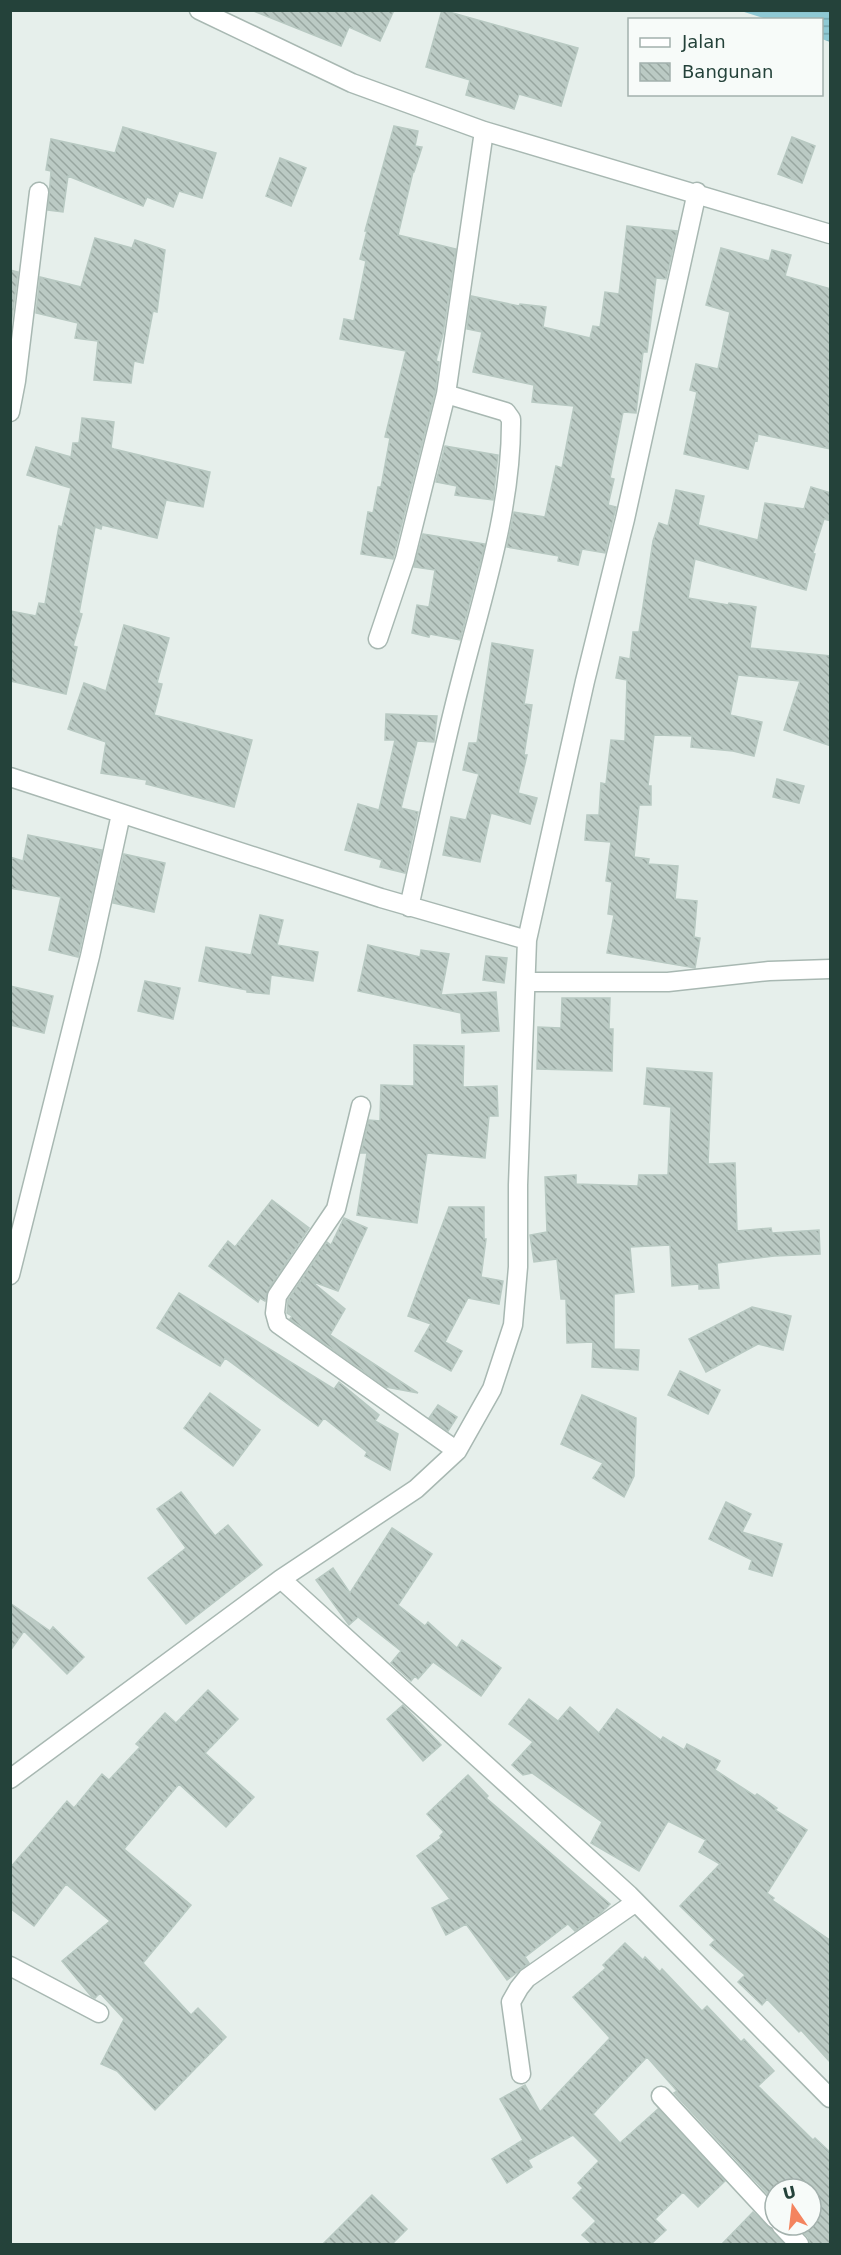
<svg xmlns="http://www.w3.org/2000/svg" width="841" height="2255" font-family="'DejaVu Sans',sans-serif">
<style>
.water{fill:url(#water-rules)}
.building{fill:url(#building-back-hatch);stroke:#b8c9c2;stroke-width:1.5}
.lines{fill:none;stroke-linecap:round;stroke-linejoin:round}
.minor-casing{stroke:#a8b8b2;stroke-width:21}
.minor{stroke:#fff;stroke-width:18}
</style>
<defs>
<pattern id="water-rules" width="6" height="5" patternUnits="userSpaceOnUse" patternTransform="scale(1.5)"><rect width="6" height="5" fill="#8ec9d4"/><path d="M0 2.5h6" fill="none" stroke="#74a5ad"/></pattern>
<pattern id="building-back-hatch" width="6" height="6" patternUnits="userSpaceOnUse" patternTransform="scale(1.5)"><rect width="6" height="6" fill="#bbcac4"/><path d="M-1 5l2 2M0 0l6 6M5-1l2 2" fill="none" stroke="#98a6a0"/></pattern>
</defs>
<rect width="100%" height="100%" fill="#e6efeb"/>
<path class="water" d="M741,11H830V42L822,39V20L766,19Z"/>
<path class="building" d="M251,10H394L380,41L349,27L341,46Z
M442,10L578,48L561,106L519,94L514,109L466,95L470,80L426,67Z
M394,126L418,131L415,146L422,147L414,172H413L398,235L456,249L443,334L436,361L439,362L435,392L393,559L361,554L368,512L373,513L378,487H381L390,438L385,437L406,351L340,339L344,319L354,321L366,261L360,259L367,231H365Z
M123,127L216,153L202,198L179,191L173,207L147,197L143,206L68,176L63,212L48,210L51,171L46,170L51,139L115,153Z
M792,137L815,146L802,183L778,174Z
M280,158L306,168L291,206L266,196Z
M627,226L677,231L666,279L656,278L647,352H643L636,413L623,412L610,478L614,479L608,505L616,507L605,553L582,549L578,565L558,561L559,556L507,547L514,512L545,517L556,466L562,468L574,406L532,402L534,385L473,372L482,332L467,329L471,296L519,306L520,304L546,307L543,327L590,338L593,326L600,327L605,292L619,294Z
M95,238L132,248L135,240L165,250L157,312L153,311L143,363L134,361L131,383L94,380L98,341L75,338L78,323L36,313L40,277L81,287Z
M721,248L769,261L772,250L791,255L785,276L831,289V449L758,434L757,441L755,440L748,469L684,454L697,392L690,390L696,364L718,369L730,312L706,305Z
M10,270L18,272L10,333Z
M82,418L114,422L111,448L114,449L210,472L203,507L166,500L157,538L102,525L101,529L95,527L79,613L82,614L73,646L77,647L66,694L10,681V611L36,616L39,603L45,604L59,526L62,527L71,488L27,475L36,447L71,457L73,443H79Z
M445,446L498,455L493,500L455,495L457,486L436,482Z
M811,487L831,493V521L824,519L813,553L815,554L806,590L695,559L688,598L728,605L729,603L756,607L750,648L831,656V746L784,730L800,681L738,675L730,715L762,722L754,756L733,751L691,747L692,736L654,735L648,786H651V805H639L634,857L649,859L648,864L678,866L675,899L697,901L694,937L700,938L695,968L607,953L614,915L608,914L612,882L606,881L611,842L585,840L587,815H599L601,783L606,784L611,740L625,741L627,680L616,678L620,657L630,659L633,632H639L653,541L659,523L668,526L676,490L704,496L698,525L758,540L765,503L804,509Z
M423,534L485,544L460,640L430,634L429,637L412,633L417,605L429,607L435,570L414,567Z
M124,625L169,638L157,683L162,684L154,715L252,740L234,807L146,784L147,780L101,773L106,742L68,729L84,683L106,691Z
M492,643L533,650L524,704L532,705L524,755H527L518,793L537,798L530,824L491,813L480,862L443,855L451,817L466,820L479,774L463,770L469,743H477Z
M386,714L437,716L434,742L417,741L401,808L418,812L405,873L380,867L382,860L345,850L358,804L379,810L395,740H385Z
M777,779L804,786L799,803L773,797Z
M28,835L102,850L78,957L49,950L61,897L10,888V857L23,861Z
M124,854L165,863L154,912L113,903Z
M260,915L283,920L277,945L318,952L313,981L271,975L269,994L247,992V990L199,981L206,947L251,955Z
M368,945L420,957L421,950L449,954L441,995L496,992L499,1031L462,1033L461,1013L358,991Z
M486,956L507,958L504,983L483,980Z
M145,981L180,988L173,1019L138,1011Z
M10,986L53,996L44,1033L10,1025Z
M562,998H610L609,1029H613L612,1071L537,1069L538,1027L561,1028Z
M414,1045L464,1046L463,1087L497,1086L498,1116H489L485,1158L427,1153L417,1223L357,1215L367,1153H361L369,1120L380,1121L381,1085L414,1086Z
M647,1068L712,1073L708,1164L735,1163L737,1231L771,1228L772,1233L819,1230L820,1254L774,1256L717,1263L719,1288L699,1289V1284L672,1286L670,1245L630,1247L634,1292L614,1294V1349L639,1350L638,1370L592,1367L593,1342L567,1343L566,1299H561L557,1259L534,1262L530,1235L547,1232L545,1177L576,1175V1184L638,1186L639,1175H668L671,1107L644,1104Z
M272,1200L309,1228L268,1290L265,1301L260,1298L258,1302L209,1266L228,1241L235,1247Z
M449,1207H484V1239H486L481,1277L503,1281L499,1304L468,1298L445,1342L462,1351L451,1371L415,1351L431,1324L408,1316Z
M344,1218L367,1228L338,1291L311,1281L345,1309L330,1335L418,1393L386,1387L290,1319L292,1316L287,1313L288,1300L327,1242L331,1245Z
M179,1293L334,1389L339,1382L379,1415L375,1421L398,1434L390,1470L365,1456L367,1452L324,1418L318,1426L225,1358L220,1366L157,1328Z
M752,1307L791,1316L783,1350L758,1344L706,1372L689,1339Z
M680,1371L720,1390L708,1414L668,1395Z
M210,1393L260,1430L233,1466L184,1428Z
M582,1395L636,1418L634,1476L624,1497L593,1478L603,1463L561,1444Z
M438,1405L457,1417L448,1431L429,1418Z
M181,1492L215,1536L228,1525L262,1565L186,1624L148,1578L186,1548L157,1509Z
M726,1502L751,1514L742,1532L782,1544L772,1576L749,1569L752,1560L709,1539Z
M392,1528L432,1554L398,1605L425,1626L428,1622L457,1648L462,1640L501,1668L481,1696L433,1662L418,1679L415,1676L411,1681L391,1663L401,1651L358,1617L349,1625L316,1580L333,1568L350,1593Z
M10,1603L50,1631L53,1627L84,1657L67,1674L24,1631L10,1651Z
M208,1690L238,1719L205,1753L254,1797L226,1827L179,1784L124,1849L191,1905L143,1963L191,2015L198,2008L226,2037L155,2110L117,2071L101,2064L124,2019L100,1993L95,1998L91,1996L62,1961L110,1921L66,1884L34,1926L10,1908V1868L67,1801L74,1808L102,1774L109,1780L140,1747L136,1744L165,1713L176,1723Z
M529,1699L558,1721L570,1707L599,1733L617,1709L661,1740L663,1737L684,1750L687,1744L720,1761L715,1770L755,1796L757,1794L777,1808L775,1810L807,1830L767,1893L774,1898L772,1900L831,1941V2063L801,2030L799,2032L767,1999L762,2005L738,1982L745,1975L710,1945L715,1940L680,1906L720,1864L699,1852L706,1840L668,1821L639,1871L591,1843L602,1822L532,1773L523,1775L512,1765L533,1742L509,1724Z
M403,1705L441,1745L423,1761L387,1719Z
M468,1775L488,1796L486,1798L610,1904L601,1913L575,1931L568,1924L525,1957L529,1963L507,1980L466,1924L446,1935L432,1908L450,1899L417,1856L441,1838L440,1836L444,1832L427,1814Z
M625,1943L643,1960L645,1957L660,1972L662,1969L702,2011L707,2006L741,2042L744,2039L774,2071L758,2086L813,2140L815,2138L831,2153V2244H810L808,2237L796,2225H811V2189H775V2202L674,2093L677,2091L647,2057L593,2114L620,2143L658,2109L725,2181L698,2207L683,2192L655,2219L666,2230L651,2244H592L582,2235L596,2221L573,2198L583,2188L578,2183L599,2161L573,2135L528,2160L532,2167L507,2183L492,2159L523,2140L500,2099L525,2085L540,2112L610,2038L573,1997L606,1968L603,1965Z
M372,2195L407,2229L392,2244H323Z
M753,2212L771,2229L784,2244H722Z"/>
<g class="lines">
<defs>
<path id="minor" d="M199,10L352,83L484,131L830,234
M10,412L16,381L39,192
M378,639L405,559L446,394L484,131
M10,777L381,898L527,940
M409,907C426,833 441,757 460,684C482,597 512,509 511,419L506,412L446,394
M526,982H668L769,971L830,969
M361,1106L336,1209L277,1296L275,1313L278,1324L457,1451
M10,1275L90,956L121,814
M281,1579L629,1895L830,2098
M10,1779L281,1579L416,1489L457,1451L492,1389L513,1325L518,1267V1185L527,940L585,681L625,519L697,192
M10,1966L99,2013
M521,2074L511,2002L519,1988L527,1978L636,1902
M661,2096L775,2219
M781,2225L799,2244"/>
</defs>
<use href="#minor" class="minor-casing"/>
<use href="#minor" class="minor"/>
</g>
<rect width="841" height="2255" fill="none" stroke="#24423a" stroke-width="24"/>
<rect x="628" y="18" width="195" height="78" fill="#f7fbf9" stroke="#a3b1ad" stroke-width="1.5"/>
<rect x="640" y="38" width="30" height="9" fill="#ffffff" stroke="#a3b1ad" stroke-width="1.5"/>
<text x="682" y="48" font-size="18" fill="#24423a">Jalan</text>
<rect x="640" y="63" width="30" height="18" fill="url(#building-back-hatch)" stroke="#a3b1ad" stroke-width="1.5"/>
<text x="682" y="78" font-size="18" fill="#24423a">Bangunan</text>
<g transform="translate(793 2207) rotate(346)"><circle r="28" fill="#f7fbf9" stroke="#a3b1ad" stroke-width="1.5"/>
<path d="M0-4.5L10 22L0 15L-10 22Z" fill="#f4845f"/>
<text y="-9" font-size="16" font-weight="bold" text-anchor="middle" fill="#24423a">U</text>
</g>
</svg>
